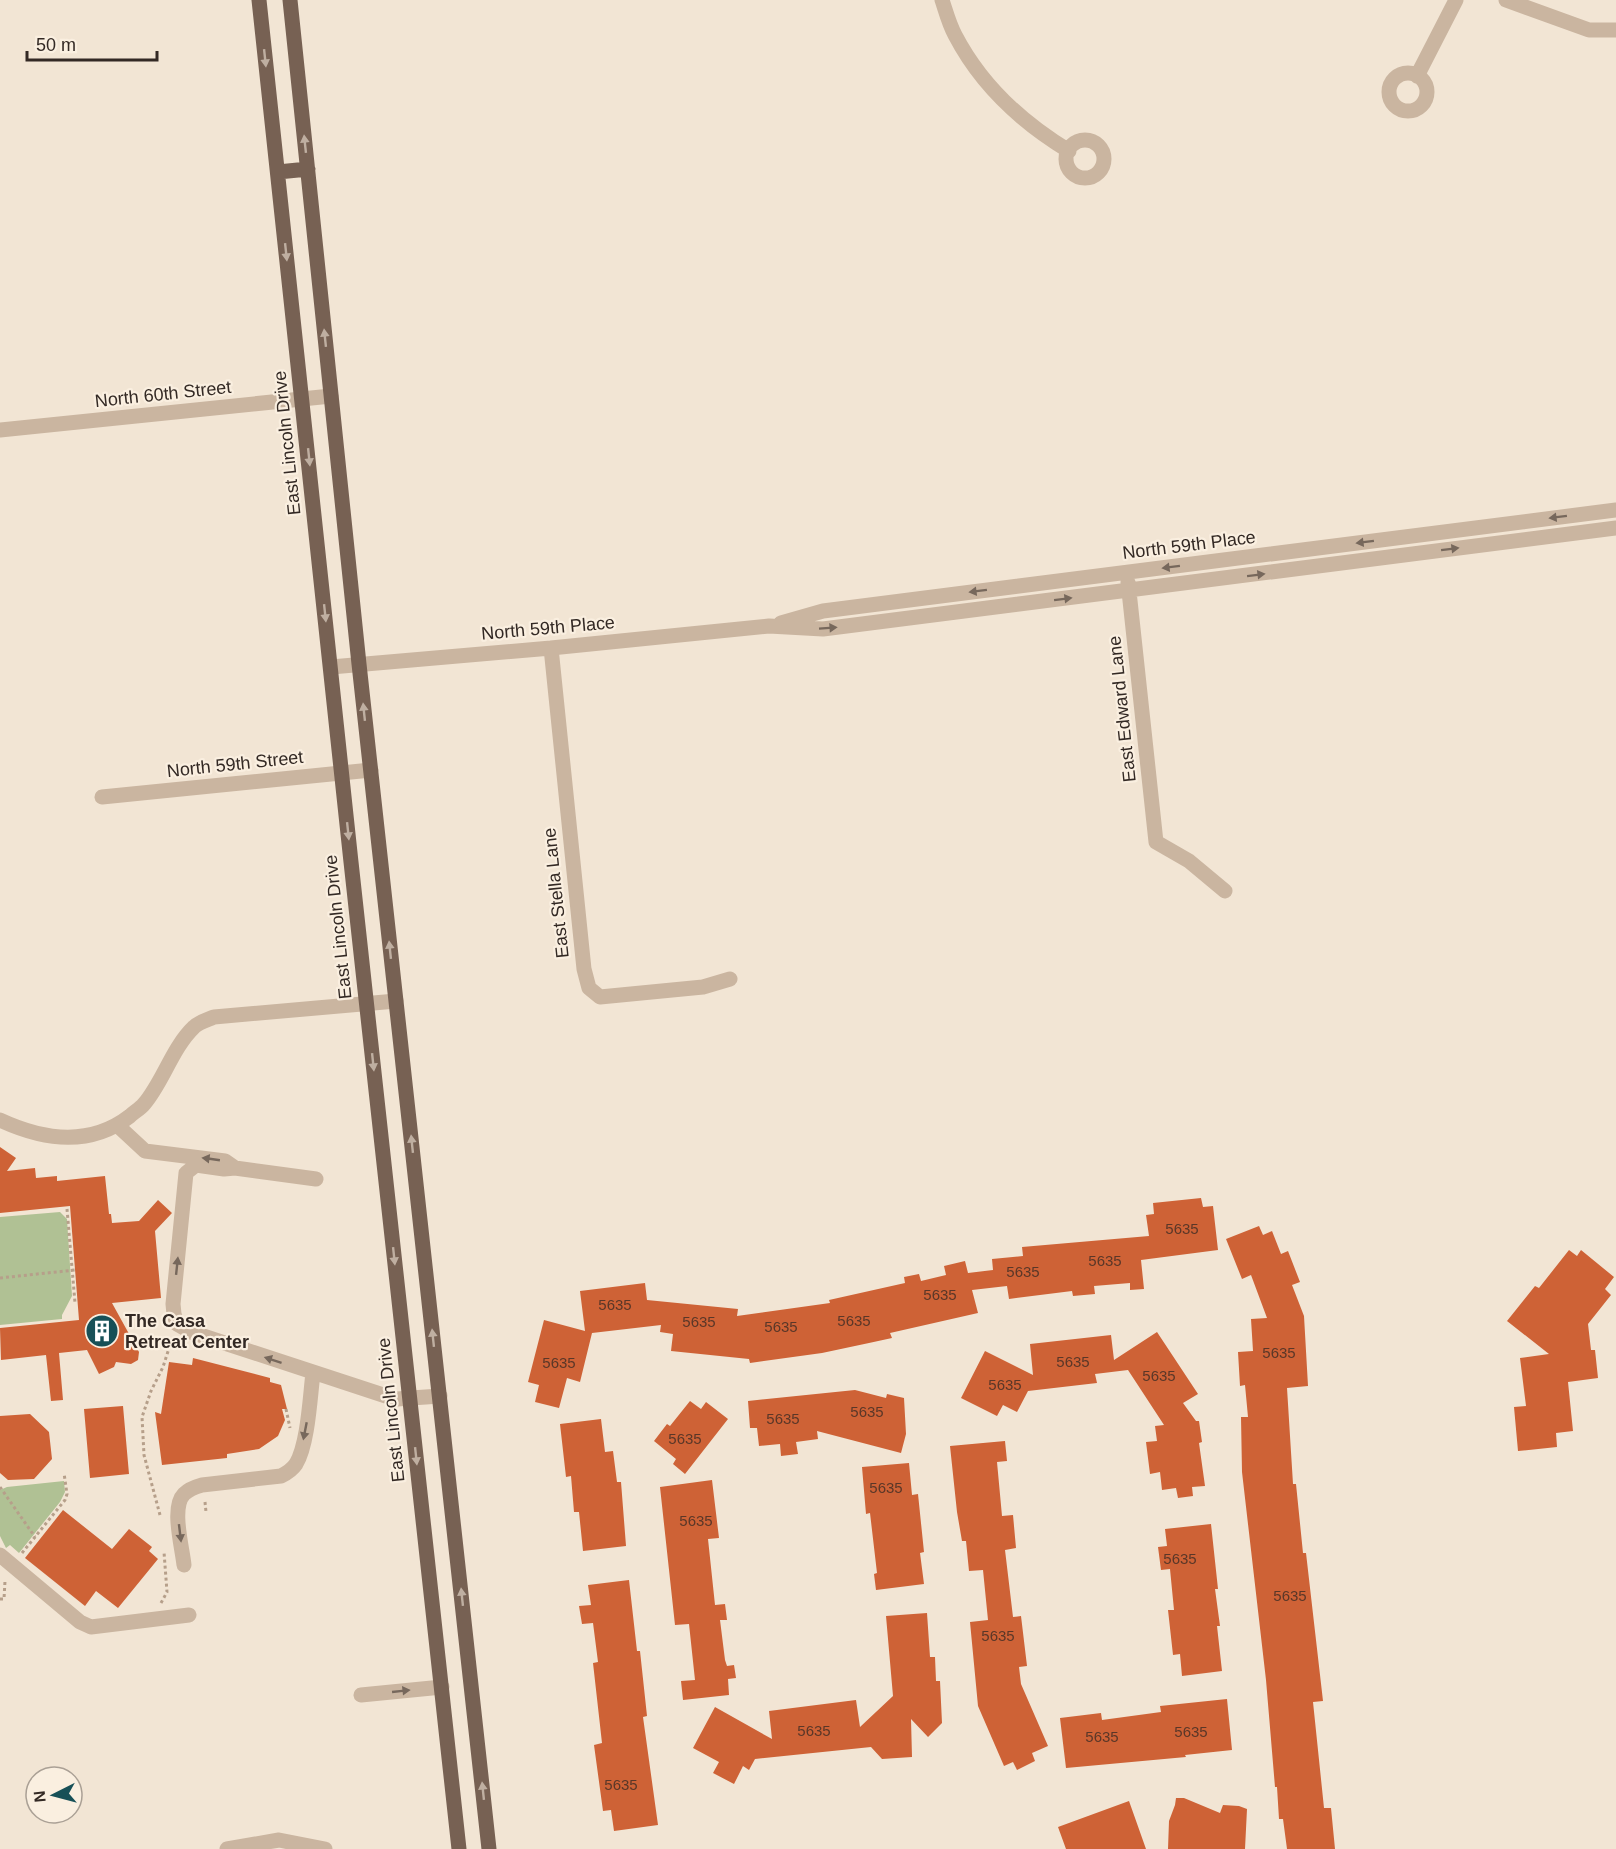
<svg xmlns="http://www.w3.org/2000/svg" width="1616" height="1849" font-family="Arial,sans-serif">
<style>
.green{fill:#b0c194}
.building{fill:#ce6236}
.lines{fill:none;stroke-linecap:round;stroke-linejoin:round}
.path{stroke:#b69f8a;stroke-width:3;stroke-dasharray:3 3;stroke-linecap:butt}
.minor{stroke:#cab5a0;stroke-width:15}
.major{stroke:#776153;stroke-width:15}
.oneway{fill:#bfafa1}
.oneway2{fill:#77685c}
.labels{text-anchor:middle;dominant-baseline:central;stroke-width:4.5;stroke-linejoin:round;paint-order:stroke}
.number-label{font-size:15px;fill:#5a3728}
.street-label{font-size:18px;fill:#332924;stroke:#faefe0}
.poi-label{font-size:18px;font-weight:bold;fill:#332924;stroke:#faefe0;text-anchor:start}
</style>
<rect width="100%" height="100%" fill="#f2e5d4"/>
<path class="green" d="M60,1212L67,1219L72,1296L62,1315V1319L0,1325V1217Z
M64,1481L65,1492L60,1502L19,1553L10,1545L6,1548L0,1536V1490L7,1487Z"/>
<path class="building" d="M0,1147L16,1158L7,1171L35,1168L36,1178L57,1176V1181L105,1176L109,1214H111L112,1223L139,1221L158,1200L172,1213L155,1231L161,1298L112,1303L139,1352L138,1360L131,1364L116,1362L114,1367L99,1374L87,1350L59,1353L63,1400L51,1401L46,1355L1,1360L0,1328L79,1320L70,1206L0,1213Z
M1201,1198L1203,1207L1213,1206L1218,1250L1141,1260L1144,1289L1130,1290V1283L1094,1286L1095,1294L1073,1296L1072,1291L1009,1299L1007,1286L972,1290L978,1313L890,1333L892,1338L869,1343L822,1353L750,1363L749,1359L671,1351L673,1334L660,1332L661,1325L592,1333L580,1382L567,1378L559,1408L535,1402L539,1385L528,1382L544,1320L585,1331L580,1291L645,1283L647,1300L738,1309L737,1316L830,1303L829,1300L905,1283L904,1277L919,1274L921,1281L946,1275L944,1266L965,1261L968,1273L993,1270L992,1259L1023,1256L1022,1247L1149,1236L1146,1215L1154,1214L1153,1203Z
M1259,1226L1263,1235L1272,1231L1281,1254L1288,1251L1300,1282L1292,1285L1304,1316L1308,1386L1287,1388L1293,1484H1296L1303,1553H1306L1323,1701L1313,1702L1324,1808H1331L1335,1849H1287L1283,1819H1279L1277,1787H1275L1266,1680L1242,1472L1241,1417H1248L1245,1385L1240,1386L1238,1352L1253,1351L1251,1319L1267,1318L1251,1275L1242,1279L1226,1239Z
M1569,1250L1577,1256L1581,1250L1614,1277L1605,1289L1611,1295L1588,1324L1591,1350H1595L1598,1378L1568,1382L1573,1431L1556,1433L1557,1447L1518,1451L1514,1407L1526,1406L1520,1358L1549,1354L1507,1321L1535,1286L1539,1288Z
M1157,1332L1198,1394L1183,1403L1196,1421H1199L1202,1442L1199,1443L1205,1486L1192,1487L1193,1496L1178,1498L1176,1488L1162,1490L1160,1472L1150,1474L1146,1442L1157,1441L1155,1426L1164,1425L1128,1370L1095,1374L1097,1383L1028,1391L1017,1412L1003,1405L997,1416L961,1398L985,1351L1033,1375L1030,1344L1111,1335L1114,1360Z
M193,1358L270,1378V1382L281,1385L287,1409H282L285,1420L278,1436L259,1449L227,1454V1458L162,1465L155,1412L161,1414L169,1362L192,1365Z
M855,1390L886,1398L887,1394L904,1398L906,1434L901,1453L817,1431L818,1439L796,1442L798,1454L781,1456L780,1444L759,1446L757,1428H750L748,1401Z
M690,1401L701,1409L706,1402L728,1419L685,1474L673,1464L676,1459L654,1441L667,1424L670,1426Z
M123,1406L129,1474L90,1478L84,1409Z
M30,1414L49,1432L52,1459L34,1479L8,1480L0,1473V1416Z
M601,1419L605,1452L613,1451L617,1482H621L626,1546L583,1551L579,1512H574L571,1476L566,1477L560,1424Z
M1005,1441L1007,1461L997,1462L1002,1516L1013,1515L1016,1548L1005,1550L1013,1617L1021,1616L1027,1666L1019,1667L1021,1684L1048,1746L1032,1753L1035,1761L1017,1770L1013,1762L1004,1766L978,1706L970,1622L988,1620L983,1570L969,1571L966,1541H962L957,1512L950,1446Z
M909,1463L912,1495L918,1494L924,1552L920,1553L924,1584L876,1590L874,1574L877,1573L870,1513L866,1514L862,1467Z
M712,1480L719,1538L708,1539L715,1605L725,1604L727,1620H720L725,1660L727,1666L734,1665L736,1678L728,1679L729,1695L683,1700L681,1681L695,1680L689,1624L675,1625L660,1487Z
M63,1510L112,1549L129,1529L152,1547L149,1551L158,1559L118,1608L96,1591L85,1606L25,1558Z
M1211,1524L1218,1589H1215L1220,1626H1217L1222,1671L1182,1676L1180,1654L1173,1655L1168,1610H1174L1170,1569L1161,1570L1158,1547L1167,1546L1165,1529Z
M629,1580L637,1651H640L647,1716L643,1717L658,1825L614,1831L611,1810L603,1811L594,1745L602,1743L593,1663L598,1662L593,1623L582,1624L579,1606L591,1605L588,1585Z
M927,1613L930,1657H935L936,1681H940L942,1723L928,1737L911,1719L912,1757L882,1759L871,1747L755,1759L749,1770L743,1766L734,1784L713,1773L719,1762L693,1748L715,1707L772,1739L769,1711L856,1700L860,1727L893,1696L886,1616Z
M1227,1699L1232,1750L1185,1755L1186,1757L1066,1768L1060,1718L1101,1713L1102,1720L1161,1712L1160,1706Z
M1176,1798H1184L1220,1813L1223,1805L1239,1806L1247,1809L1245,1849H1168L1169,1821L1175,1805Z
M1129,1801L1146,1849H1066L1058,1827Z"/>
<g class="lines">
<path class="path" d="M67,1209L75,1303
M0,1278L75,1270
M286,1409L290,1428
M0,1487L35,1537
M205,1502L206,1512
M160,1515L144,1455L142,1417L151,1391L163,1367L172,1339
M22,1553L65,1500L67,1494L64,1473
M0,1599H4L5,1581
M161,1603L167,1592L164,1552"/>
<path class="minor" d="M942,0C946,12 949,24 955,35C981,85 1021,122 1069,151
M1506,0L1589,30H1616
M1389 92a19 19 0 1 1 38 0a19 19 0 1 1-38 0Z
M1417,76L1456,0
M1066 159a19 19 0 1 1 38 0a19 19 0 1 1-38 0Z
M0,430L331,396
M1128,582L1156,842L1189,861L1225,891
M781,623L823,611L1616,510
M551,648L584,969L589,988L600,997L703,987L730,979
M331,667L551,648L769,626L823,629L1616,528
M102,797L371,770
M0,1120C43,1140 90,1147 130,1116C134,1112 140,1109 144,1104C163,1082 172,1048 194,1027C199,1022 207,1020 214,1017L396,1001
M117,1125L145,1151L225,1161L235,1168L224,1169L196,1165L186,1173L173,1304L174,1314L177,1324L191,1332L386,1396L397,1399L440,1396
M235,1168L316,1179
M0,1555L80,1622L91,1627L189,1615
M184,1565C182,1546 171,1507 184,1494C189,1489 195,1487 202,1485L281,1476C287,1473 292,1470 296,1464C308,1444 310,1397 313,1373
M361,1695L442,1687
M227,1849L279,1840L325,1849"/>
<path class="major" d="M259,0L351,862L459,1849
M290,0C314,221 338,442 359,664L489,1849
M278,172L308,169"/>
</g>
<defs><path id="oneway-solid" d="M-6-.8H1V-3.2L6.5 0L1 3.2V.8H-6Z" transform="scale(1.5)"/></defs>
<g class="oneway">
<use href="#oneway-solid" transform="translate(265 58) rotate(84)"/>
<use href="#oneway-solid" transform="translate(305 144) rotate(-96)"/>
<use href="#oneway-solid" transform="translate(286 252) rotate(84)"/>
<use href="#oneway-solid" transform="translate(325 338) rotate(-96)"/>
<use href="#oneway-solid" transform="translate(309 457) rotate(84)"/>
<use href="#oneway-solid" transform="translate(325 613) rotate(84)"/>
<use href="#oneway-solid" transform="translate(364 712) rotate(-96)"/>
<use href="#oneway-solid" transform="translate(348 831) rotate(84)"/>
<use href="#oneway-solid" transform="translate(390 950) rotate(-96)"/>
<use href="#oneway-solid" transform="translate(373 1062) rotate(84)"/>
<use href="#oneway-solid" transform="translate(412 1144) rotate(-96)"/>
<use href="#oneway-solid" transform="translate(394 1256) rotate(84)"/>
<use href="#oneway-solid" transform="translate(433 1338) rotate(-96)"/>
<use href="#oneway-solid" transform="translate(416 1456) rotate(84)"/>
<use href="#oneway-solid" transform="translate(462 1597) rotate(-96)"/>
<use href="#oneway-solid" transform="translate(483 1791) rotate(-96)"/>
</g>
<g class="oneway2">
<use href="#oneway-solid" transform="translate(1558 517) rotate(173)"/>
<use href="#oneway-solid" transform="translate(1365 542) rotate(173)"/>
<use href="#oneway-solid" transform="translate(1450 549) rotate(-7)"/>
<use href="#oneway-solid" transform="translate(1171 567) rotate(173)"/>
<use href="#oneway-solid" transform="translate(1256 575) rotate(-7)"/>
<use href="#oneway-solid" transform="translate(978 591) rotate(173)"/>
<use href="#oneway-solid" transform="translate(1063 599) rotate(-7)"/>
<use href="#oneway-solid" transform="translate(828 628) rotate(-4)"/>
<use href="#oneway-solid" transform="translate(211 1159) rotate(-172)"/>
<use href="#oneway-solid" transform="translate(177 1266) rotate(-84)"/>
<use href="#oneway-solid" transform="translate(273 1360) rotate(-162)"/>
<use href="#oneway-solid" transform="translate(305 1431) rotate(101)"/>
<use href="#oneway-solid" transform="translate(180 1533) rotate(83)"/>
<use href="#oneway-solid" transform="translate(401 1691) rotate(-6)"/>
</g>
<defs>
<symbol id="building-disc" viewBox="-11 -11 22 22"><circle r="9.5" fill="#175057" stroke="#faefe0"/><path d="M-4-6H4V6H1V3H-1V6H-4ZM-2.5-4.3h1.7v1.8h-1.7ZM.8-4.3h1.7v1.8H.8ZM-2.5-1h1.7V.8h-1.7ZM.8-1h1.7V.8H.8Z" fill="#fff"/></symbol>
</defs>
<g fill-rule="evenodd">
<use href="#building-disc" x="83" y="1312" width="38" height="38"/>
</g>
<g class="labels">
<g class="number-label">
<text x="1182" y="1228">5635</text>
<text x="1105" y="1260">5635</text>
<text x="1023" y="1271">5635</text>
<text x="940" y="1294">5635</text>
<text x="615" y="1304">5635</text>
<text x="854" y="1320">5635</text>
<text x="699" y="1321">5635</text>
<text x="781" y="1326">5635</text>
<text x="1279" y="1352">5635</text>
<text x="1073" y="1361">5635</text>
<text x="559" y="1362">5635</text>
<text x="1159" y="1375">5635</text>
<text x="1005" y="1384">5635</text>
<text x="867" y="1411">5635</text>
<text x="783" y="1418">5635</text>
<text x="685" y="1438">5635</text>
<text x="886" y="1487">5635</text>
<text x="696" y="1520">5635</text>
<text x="1180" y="1558">5635</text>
<text x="1290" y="1595">5635</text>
<text x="998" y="1635">5635</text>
<text x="814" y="1730">5635</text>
<text x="1191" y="1731">5635</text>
<text x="1102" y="1736">5635</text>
<text x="621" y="1784">5635</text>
</g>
<g class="street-label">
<text transform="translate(163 394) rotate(-6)">North 60th Street</text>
<text transform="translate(287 443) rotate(-96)">East Lincoln Drive</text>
<text transform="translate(1189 545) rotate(-7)">North 59th Place</text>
<text transform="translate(548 628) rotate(-5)">North 59th Place</text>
<text transform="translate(1122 709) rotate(-96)">East Edward Lane</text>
<text transform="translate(235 764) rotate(-6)">North 59th Street</text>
<text transform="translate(556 893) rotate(-96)">East Stella Lane</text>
<text transform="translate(338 927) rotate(-96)">East Lincoln Drive</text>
<text transform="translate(391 1410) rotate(-96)">East Lincoln Drive</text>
</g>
<g class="poi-label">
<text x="125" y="1321">The Casa<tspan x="125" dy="21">Retreat Center</tspan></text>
</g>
</g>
<g transform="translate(54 1795) rotate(264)"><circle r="28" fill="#faefe0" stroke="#aaa095" stroke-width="1.5"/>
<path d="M0-4.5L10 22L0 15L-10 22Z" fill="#175057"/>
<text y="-9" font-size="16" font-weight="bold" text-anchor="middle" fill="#332924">N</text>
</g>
<path d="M27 51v9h130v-9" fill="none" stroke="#332924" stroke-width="3"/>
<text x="36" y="51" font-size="18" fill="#332924" stroke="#faefe0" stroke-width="4.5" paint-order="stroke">50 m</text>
</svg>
